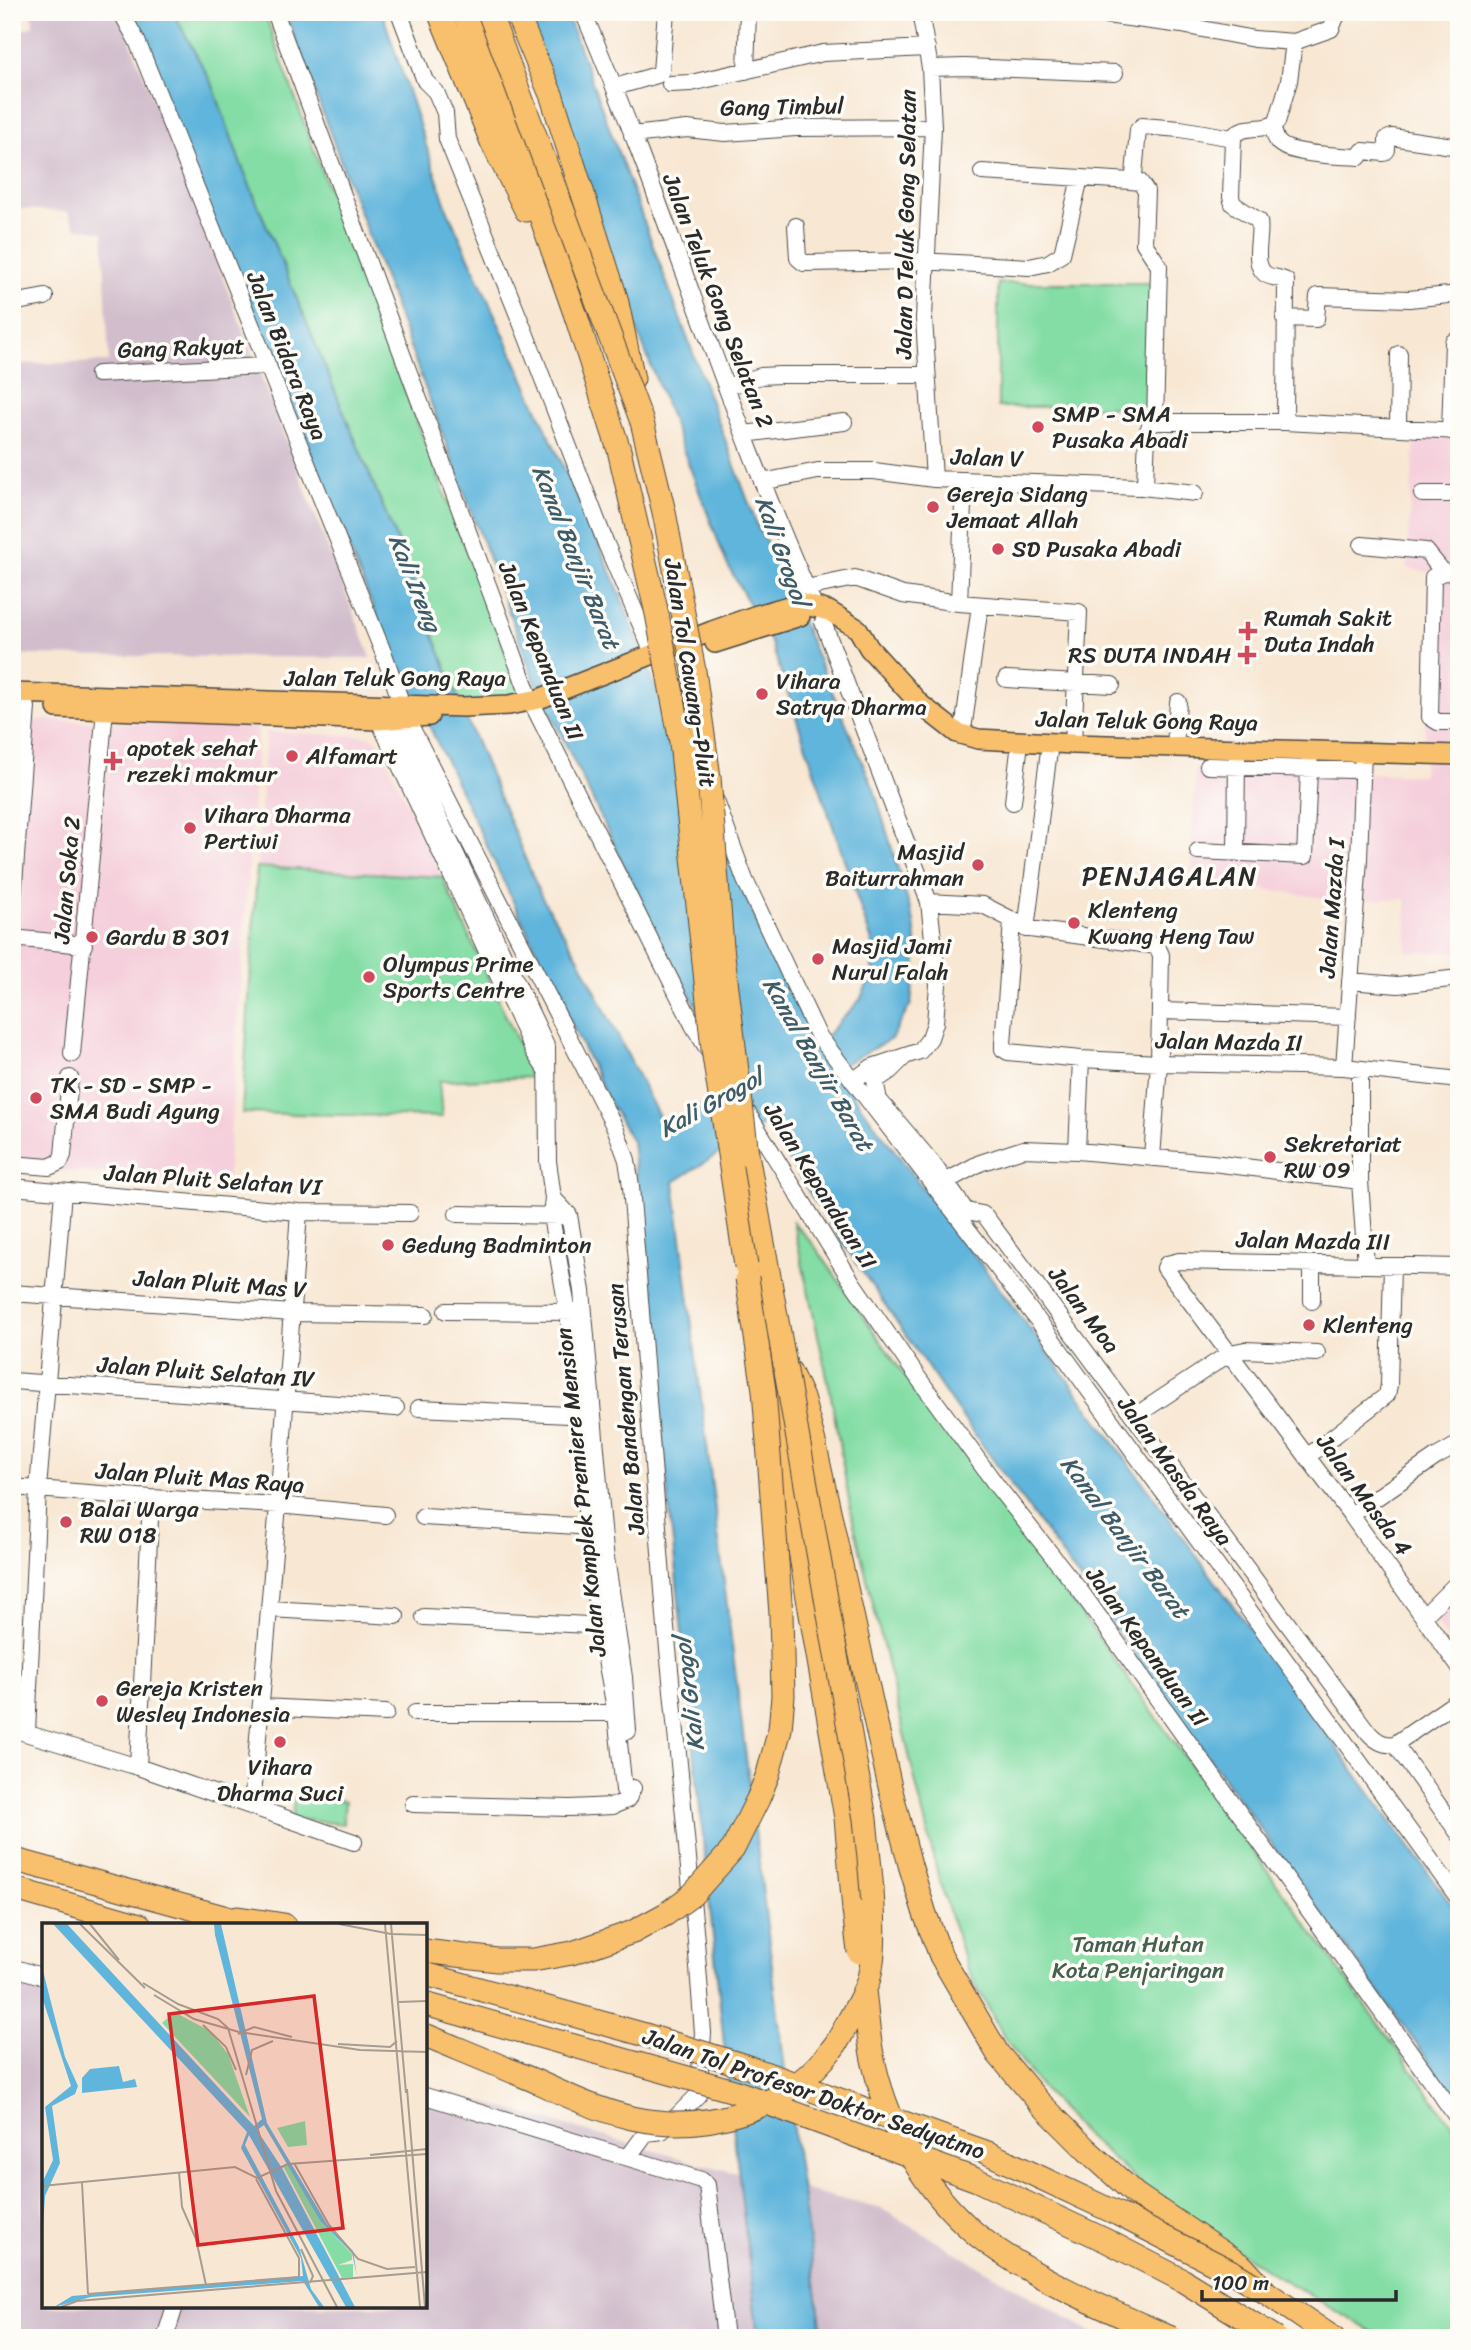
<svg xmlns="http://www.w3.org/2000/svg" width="1471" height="2350" font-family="Sriracha,sans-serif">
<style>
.built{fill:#f5cfdb}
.industrial{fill:#d1bdcc}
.green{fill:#83dda4;stroke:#578468;stroke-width:2}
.water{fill:#60b5dc;stroke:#467084;stroke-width:2}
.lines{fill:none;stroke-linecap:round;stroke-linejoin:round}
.minor-casing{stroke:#4a4744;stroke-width:18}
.major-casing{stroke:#4a4744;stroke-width:22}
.highway-casing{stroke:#4a4744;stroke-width:25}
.minor{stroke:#fff;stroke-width:16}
.major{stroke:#f8bf6c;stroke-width:19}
.highway{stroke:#f8bf6c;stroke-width:23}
.highway-bridge-casing{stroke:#4a4744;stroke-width:25;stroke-linecap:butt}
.highway-bridge{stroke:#f8bf6c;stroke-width:23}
.poi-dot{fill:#d1495b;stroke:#fdfcf7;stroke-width:2.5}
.labels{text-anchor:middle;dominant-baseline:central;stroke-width:7;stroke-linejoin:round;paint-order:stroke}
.street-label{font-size:23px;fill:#2b2b2b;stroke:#fdfcf7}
.poi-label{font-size:23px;fill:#2b2b2b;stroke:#fdfcf7;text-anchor:start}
.park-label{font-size:23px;fill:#45604f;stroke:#fdfcf7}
.water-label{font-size:24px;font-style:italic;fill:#3e5b69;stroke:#fdfcf7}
.quarter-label{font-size:26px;letter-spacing:2px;fill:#2b2b2b;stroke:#fdfcf7}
.inset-road{fill:none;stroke:#a69c90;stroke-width:2}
.view{fill:#d62828;fill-opacity:0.15;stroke:#d62828;stroke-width:3.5}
.inset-edge{fill:none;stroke:#2b2b2b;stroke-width:3.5}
</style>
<rect width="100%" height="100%" fill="#fdfcf7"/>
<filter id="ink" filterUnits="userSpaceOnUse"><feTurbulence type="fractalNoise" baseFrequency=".0143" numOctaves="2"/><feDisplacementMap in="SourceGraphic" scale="14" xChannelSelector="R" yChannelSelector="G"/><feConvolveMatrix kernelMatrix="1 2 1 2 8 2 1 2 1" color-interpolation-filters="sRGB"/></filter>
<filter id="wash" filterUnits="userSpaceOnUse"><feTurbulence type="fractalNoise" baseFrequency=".00686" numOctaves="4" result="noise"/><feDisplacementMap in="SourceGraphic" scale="28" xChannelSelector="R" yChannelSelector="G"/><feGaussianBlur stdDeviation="1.57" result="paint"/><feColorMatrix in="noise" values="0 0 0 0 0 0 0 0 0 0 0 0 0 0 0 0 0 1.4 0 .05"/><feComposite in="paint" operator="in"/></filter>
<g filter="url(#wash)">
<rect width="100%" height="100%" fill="#f8e7d3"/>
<path class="built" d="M1415,437H1459V952H1407L1406,899L1347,901L1248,887L1191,885L1195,768L1423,775L1432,573L1406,568Z
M12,719L258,728L227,1182L12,1167Z
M266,732L367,736L378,741L442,877L257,867Z
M1459,1589V1654L1430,1613Z"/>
<path class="industrial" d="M32,12H115L122,20L371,658L12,655V364L109,362L103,232L75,227L68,212L12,208V34L33,26Z
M12,1970L44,1979V2306H425V2086L697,2163L882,2209L1101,2338H12Z"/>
<path class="green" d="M173,12H264L339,219L522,695L460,703L393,531L240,162L213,86Z
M998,283H1153V407H998Z
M257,867L442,877L534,1077L439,1081L442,1117L242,1113Z
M793,1222L814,1245L904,1375L979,1473L1459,2135V2338H1383L1280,2278L1211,2234L1142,2185L1083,2133L1041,2087L1004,2037L967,1968L938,1876L851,1512L830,1390Z
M294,1796L345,1801L343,1824L292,1819Z"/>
<path class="water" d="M124,12H173L213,86L240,162L393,531L460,703L541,896L578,957L662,1123L667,1125L682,1118L738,1082L660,940L532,674L285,12H382L447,209L615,581L658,694L780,976L818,1045L860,1000L872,974L873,945L771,643L727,564L515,12H566L758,528L784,570L806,631L874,789L914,922L917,949L911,1004L891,1039L835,1069L863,1109L1049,1354L1459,1915V2103L952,1403L817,1205L766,1123L674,1182L789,2102L823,2338H758L728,2084L632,1141L609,1102L416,698L402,678L254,316Z"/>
</g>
<g filter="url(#ink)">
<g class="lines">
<defs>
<path id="minor" d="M121,12L137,41L385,657L407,719L616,1130L627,1160L631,1186L666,1628L696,1941L703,2033L698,2095L662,2131L646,2133L629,2156
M275,12L531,701L693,1025L710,1053
M399,12L425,81L436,92L445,113L447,139L526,335L606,544L653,653
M583,12C667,207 727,411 814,605
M920,12L930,68L933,127L924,318L934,479
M1083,12L1182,25L1254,39L1294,42
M930,68L965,67L1115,73
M746,71L748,12
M670,84L691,83L823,53L927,48
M615,87L657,75L661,71L666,12
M1272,126C1274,131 1275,138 1278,142C1288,155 1343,156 1359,157L1363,151L1384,153L1387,150V139L1392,137L1459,147
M632,135L687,129L725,133L796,128L933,127
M982,172L1131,181L1140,182L1146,191L1144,243L1159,266L1155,422
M1131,181L1134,175L1138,130L1142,126L1180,129L1233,138
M796,226L798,258L804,263L920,261L1029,267L1048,263L1062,254L1080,178
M12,303L45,297
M1284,318L1316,319L1318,296L1409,299L1459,294
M98,374L266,366
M726,387L761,376L780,375H927
M1155,422H1285L1459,431
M1285,422L1286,281C1279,277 1269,278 1264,273C1252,261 1262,236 1259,221L1233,204L1231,197L1233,138C1242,122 1264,133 1277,122L1289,81L1294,42L1331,29L1338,12
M1398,427L1399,354
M1450,431L1453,342
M744,434L844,422
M762,482L818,471H874L934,479L1139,487L1145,485L1147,433L1150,426L1155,422
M1142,487L1195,493
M1422,494H1459
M1362,545L1426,551L1443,572
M1459,573L1443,572L1433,577L1430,717L1438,722H1459
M806,588L855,578L903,595L959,603L1079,612L1073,744
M959,603L964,480
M823,622L929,902L938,985L935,1023L930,1038L920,1051L872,1067L853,1081
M1006,679L1112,685
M387,708L547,1047L548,1161L553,1198L551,1216L568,1313L580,1417L587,1529L600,1627L616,1714L624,1790L629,1797
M374,710L534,1052L546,1070
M957,733L964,723L980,605
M1175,747L1178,702
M1208,766L1351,770
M716,801L745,880L818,1035L1046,1331L1459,1899
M1013,802L1020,742
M1198,851L1305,856L1310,750
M1236,853L1237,757
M929,902L983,905L1030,929L1157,946L1161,955L1159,1063L1152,1158
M12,911L27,707
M1012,921L1003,1044V1049L1008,1052L1081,1059L1159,1063L1344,1067L1459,1080
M1026,929L1050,743
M12,938L84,945
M1350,981L1398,985L1459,978
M1161,1011L1348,1017
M72,1054L105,710
M905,1056L890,1071L875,1081L879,1100L933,1164L966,1211L982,1214L986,1217L1368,1732C1375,1740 1383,1746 1395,1744
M1344,1067L1359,859L1363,752
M1360,1069V1181L1366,1265
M744,1107L852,1282L919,1379L997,1486L1081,1592L1459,2120
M1077,1151L1081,1059
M12,1164L49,1167L60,1162L63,1155L70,1078
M945,1182L980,1163L1023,1149L1077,1151L1212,1163L1360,1181
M12,1187L299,1212L410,1213
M553,1198L569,1215L582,1291L605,1551L624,1677L628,1731
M457,1214L560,1216
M1459,1267L1179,1261L1167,1264L1165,1268L1351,1515L1459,1667
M12,1293L292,1313L425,1315
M1312,1301V1264
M446,1311L578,1312
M12,1381L396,1408
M419,1408L590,1416
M1135,1416L1230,1353L1245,1350L1317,1353
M1307,1457L1387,1395L1389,1385L1392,1266
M12,1487L151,1498L278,1505L385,1515
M1351,1515L1436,1457L1459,1444
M423,1517L595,1527
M269,1609L396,1616
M1424,1616L1459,1581
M424,1617L610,1626
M261,1707L386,1713
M415,1713H626
M12,1729L138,1767L354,1842
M27,1733L38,1489L63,1192
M1395,1744L1459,1834
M1395,1744L1459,1700
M138,1767L151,1498
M413,1804L570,1808L613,1806L627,1800L633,1788
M252,1807L278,1505L299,1212
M12,1967L44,1977
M425,2096L701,2180L707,2185L725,2338
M165,2338L175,2306"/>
<path id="major" d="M715,643L800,616
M12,693L463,707L509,705L539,699L712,631L754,616L799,603L829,611L858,629L869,648L920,704L957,733L978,739L1073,744L1459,755
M57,708L378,720L429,716"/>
<path id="highway" d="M439,12L492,142L526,210
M464,12L510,129L576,316
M516,12L552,97L616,298L633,379
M747,1154L784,1360
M790,1372L802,1398L813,1438L890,1787L910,1865L925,1914L941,1956L998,2054L1039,2102L1087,2150L1135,2194L1242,2266L1267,2293L1333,2338
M772,1388L846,1818L854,1910
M12,1859L253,1925
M12,1888L140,1925
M238,1918L284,1925"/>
</defs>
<use href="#minor" class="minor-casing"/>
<use href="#major" class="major-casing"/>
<use href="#highway" class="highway-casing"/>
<use href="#minor" class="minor"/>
<use href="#major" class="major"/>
<use href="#highway" class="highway"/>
<defs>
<path id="highway-bridge" d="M489,12L642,422L664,512L694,671L709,777L722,947L747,1154
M576,316L619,450L657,614L681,742L713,1049L746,1266
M854,1910L859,1952
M425,1951L497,1960H533L572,1953L633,1932L666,1914L692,1895L733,1849L758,1799L768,1774L780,1729L783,1696L781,1614L764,1390L747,1278
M425,1974L642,2034L745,2066L988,2153L1118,2214L1234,2273L1267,2293
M864,1990C867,2014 868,2040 874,2064C889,2130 926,2192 977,2235C1028,2276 1110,2311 1171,2338
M425,2004L734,2091L977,2180L1105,2240L1182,2280L1276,2338
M425,2035C461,2050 498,2065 533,2080C566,2095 597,2110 632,2118C706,2134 786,2110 832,2049C839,2041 843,2031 848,2022C855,2009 865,1993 869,1978C880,1938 869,1863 865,1819L784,1360"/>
</defs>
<use href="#highway-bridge" class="highway-bridge-casing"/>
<use href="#highway-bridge" class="highway-bridge"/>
</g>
</g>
<g class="poi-dot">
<circle cx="1038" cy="427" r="7"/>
<circle cx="933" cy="507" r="7"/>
<circle cx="998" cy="549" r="7"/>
<path d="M1244.5 620.5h7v7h7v7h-7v7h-7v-7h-7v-7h7z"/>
<path d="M1243.5 644.5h7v7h7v7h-7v7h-7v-7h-7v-7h7z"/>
<circle cx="762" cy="694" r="7"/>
<circle cx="292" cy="756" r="7"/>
<path d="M109.5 750.5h7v7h7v7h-7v7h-7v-7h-7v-7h7z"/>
<circle cx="190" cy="828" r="7"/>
<circle cx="978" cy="865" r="7"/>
<circle cx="1074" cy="923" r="7"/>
<circle cx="92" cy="937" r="7"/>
<circle cx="818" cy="959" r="7"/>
<circle cx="369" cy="977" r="7"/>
<circle cx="36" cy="1098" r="7"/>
<circle cx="1270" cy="1157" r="7"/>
<circle cx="388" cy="1245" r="7"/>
<circle cx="1309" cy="1325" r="7"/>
<circle cx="66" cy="1522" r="7"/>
<circle cx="102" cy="1701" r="7"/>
<circle cx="280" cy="1742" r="7"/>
</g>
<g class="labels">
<g class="street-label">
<text transform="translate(782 107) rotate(-1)">Gang Timbul</text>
<text transform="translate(906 224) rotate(-89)">Jalan D Teluk Gong Selatan</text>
<text transform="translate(718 301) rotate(69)">Jalan Teluk Gong Selatan 2</text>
<text transform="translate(181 348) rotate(-2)">Gang Rakyat</text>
<text transform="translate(287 356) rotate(68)">Jalan Bidara Raya</text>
<text transform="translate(987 458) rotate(2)">Jalan V</text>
<text transform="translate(541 651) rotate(68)">Jalan Kepanduan II</text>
<text transform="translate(690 673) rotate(81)">Jalan Tol Cawang–Pluit</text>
<text x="395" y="678">Jalan Teluk Gong Raya</text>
<text transform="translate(1147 721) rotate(1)">Jalan Teluk Gong Raya</text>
<text transform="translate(67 880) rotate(-85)">Jalan Soka 2</text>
<text transform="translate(1332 908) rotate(-86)">Jalan Mazda I</text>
<text transform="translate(1229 1042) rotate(1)">Jalan Mazda II</text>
<text transform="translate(213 1180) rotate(4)">Jalan Pluit Selatan VI</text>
<text transform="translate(820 1186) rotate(58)">Jalan Kepanduan II</text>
<text transform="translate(1313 1241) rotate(1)">Jalan Mazda III</text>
<text transform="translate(220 1284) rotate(4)">Jalan Pluit Mas V</text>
<text transform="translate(1084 1310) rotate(53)">Jalan Moa</text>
<text transform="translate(206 1372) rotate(4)">Jalan Pluit Selatan IV</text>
<text transform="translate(626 1409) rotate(-95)">Jalan Bandengan Terusan</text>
<text transform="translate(1175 1471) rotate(54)">Jalan Masda Raya</text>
<text transform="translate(200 1478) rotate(4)">Jalan Pluit Mas Raya</text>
<text transform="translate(581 1492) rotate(-96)">Jalan Komplek Premiere Mension</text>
<text transform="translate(1364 1495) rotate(54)">Jalan Masda 4</text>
<text transform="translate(1147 1647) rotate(54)">Jalan Kepanduan II</text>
<text transform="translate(814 2094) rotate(19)">Jalan Tol Profesor Doktor Sedyatmo</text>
</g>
<g class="poi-label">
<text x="1052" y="414">SMP - SMA<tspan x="1052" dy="26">Pusaka Abadi</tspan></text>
<text x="947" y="494">Gereja Sidang<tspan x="947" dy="26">Jemaat Allah</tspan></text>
<text x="1012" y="549">SD Pusaka Abadi</text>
<text x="1264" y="618">Rumah Sakit<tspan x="1264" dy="26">Duta Indah</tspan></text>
<text x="1231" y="655" text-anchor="end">RS DUTA INDAH</text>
<text x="776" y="681">Vihara<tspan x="776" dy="26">Satrya Dharma</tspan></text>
<text x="127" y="748">apotek sehat<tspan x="127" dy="26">rezeki makmur</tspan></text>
<text x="306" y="756">Alfamart</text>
<text x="204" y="815">Vihara Dharma<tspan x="204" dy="26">Pertiwi</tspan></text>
<text x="964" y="852" text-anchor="end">Masjid<tspan x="964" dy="26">Baiturrahman</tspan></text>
<text x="1088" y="910">Klenteng<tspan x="1088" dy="26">Kwang Heng Taw</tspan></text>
<text x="106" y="937">Gardu B 301</text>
<text x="832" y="946">Masjid Jami<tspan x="832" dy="26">Nurul Falah</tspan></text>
<text x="383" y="964">Olympus Prime<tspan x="383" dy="26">Sports Centre</tspan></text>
<text x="50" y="1085">TK - SD - SMP -<tspan x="50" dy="26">SMA Budi Agung</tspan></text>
<text x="1284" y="1144">Sekretariat<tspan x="1284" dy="26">RW 09</tspan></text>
<text x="402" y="1245">Gedung Badminton</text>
<text x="1323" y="1325">Klenteng</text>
<text x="80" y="1509">Balai Warga<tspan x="80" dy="26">RW 018</tspan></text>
<text x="116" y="1688">Gereja Kristen<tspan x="116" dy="26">Wesley Indonesia</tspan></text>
<text x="280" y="1767" text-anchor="middle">Vihara<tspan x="280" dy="26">Dharma Suci</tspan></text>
</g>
<g class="park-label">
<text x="1138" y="1944">Taman Hutan<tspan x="1138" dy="26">Kota Penjaringan</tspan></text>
</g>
<g class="water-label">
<text transform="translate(782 551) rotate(70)">Kali Grogol</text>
<text transform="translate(576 557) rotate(68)">Kanal Banjir Barat</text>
<text transform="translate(415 583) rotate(68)">Kali Ireng</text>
<text transform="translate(818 1064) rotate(60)">Kanal Banjir Barat</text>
<text transform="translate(711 1103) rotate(-29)">Kali Grogol</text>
<text transform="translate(1125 1537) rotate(53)">Kanal Banjir Barat</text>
<text transform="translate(689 1694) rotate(-97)">Kali Grogol</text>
</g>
<g class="quarter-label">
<text x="1170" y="876">PENJAGALAN</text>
</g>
</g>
<g transform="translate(42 1923)">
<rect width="385" height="385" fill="#f8e7d3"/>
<path d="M132,89L168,108L186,131L208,194L120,100ZM263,198L265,222L246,224L235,205ZM247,241L279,299L310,331V337L296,342L311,341V354L300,355L241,243Z" fill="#83dda4"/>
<path d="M11,1H25L212,203L220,196L173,12L172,1H179L225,200L285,301L311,328L315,353L310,330L279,299L222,202L215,207L240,245L313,384H304L207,212L203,222L257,324L269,366L282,384H277L261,358L49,374L12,384L30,373L261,353L259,335L199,225L205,209ZM0,44L23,134L36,163L33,171L10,183L18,240L3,273L0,321V260L11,237L3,184L29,163L0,74ZM77,143L81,159L93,156L95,164L40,170V155L48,146Z" fill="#60b5dc"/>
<path class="inset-road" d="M38,1L103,65M48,1L77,37M297,1L349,11L385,12M343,1L378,384M349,1L364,170M101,60L136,81L176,96L186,105L234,268L295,384M112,72L152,96L197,109L318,127L385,129M357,79L385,78M161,102L184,124L194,147M196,111L212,104L250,114M296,121L348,124L355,118M204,152L210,127L231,118M365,166L383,384M328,232L385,226M252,240L287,302L316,336L345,346L373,344M137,249L140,284L154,316L164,362M40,260L46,371M0,263L193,244L215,255L246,241L385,231M259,326L271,353L268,360M46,371L257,354V335L214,256M19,384L35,378L385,349"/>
<path class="view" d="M272,73L301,305L156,322L127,91Z"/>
<rect width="385" height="385" class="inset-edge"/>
</g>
<rect width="1471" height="2350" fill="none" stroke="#fdfcf7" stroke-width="42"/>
<path d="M1202 2290v10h194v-10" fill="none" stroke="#2b2b2b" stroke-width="3.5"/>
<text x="1212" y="2290" font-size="21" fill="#2b2b2b" stroke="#fdfcf7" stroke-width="5" paint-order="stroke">100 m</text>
</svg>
